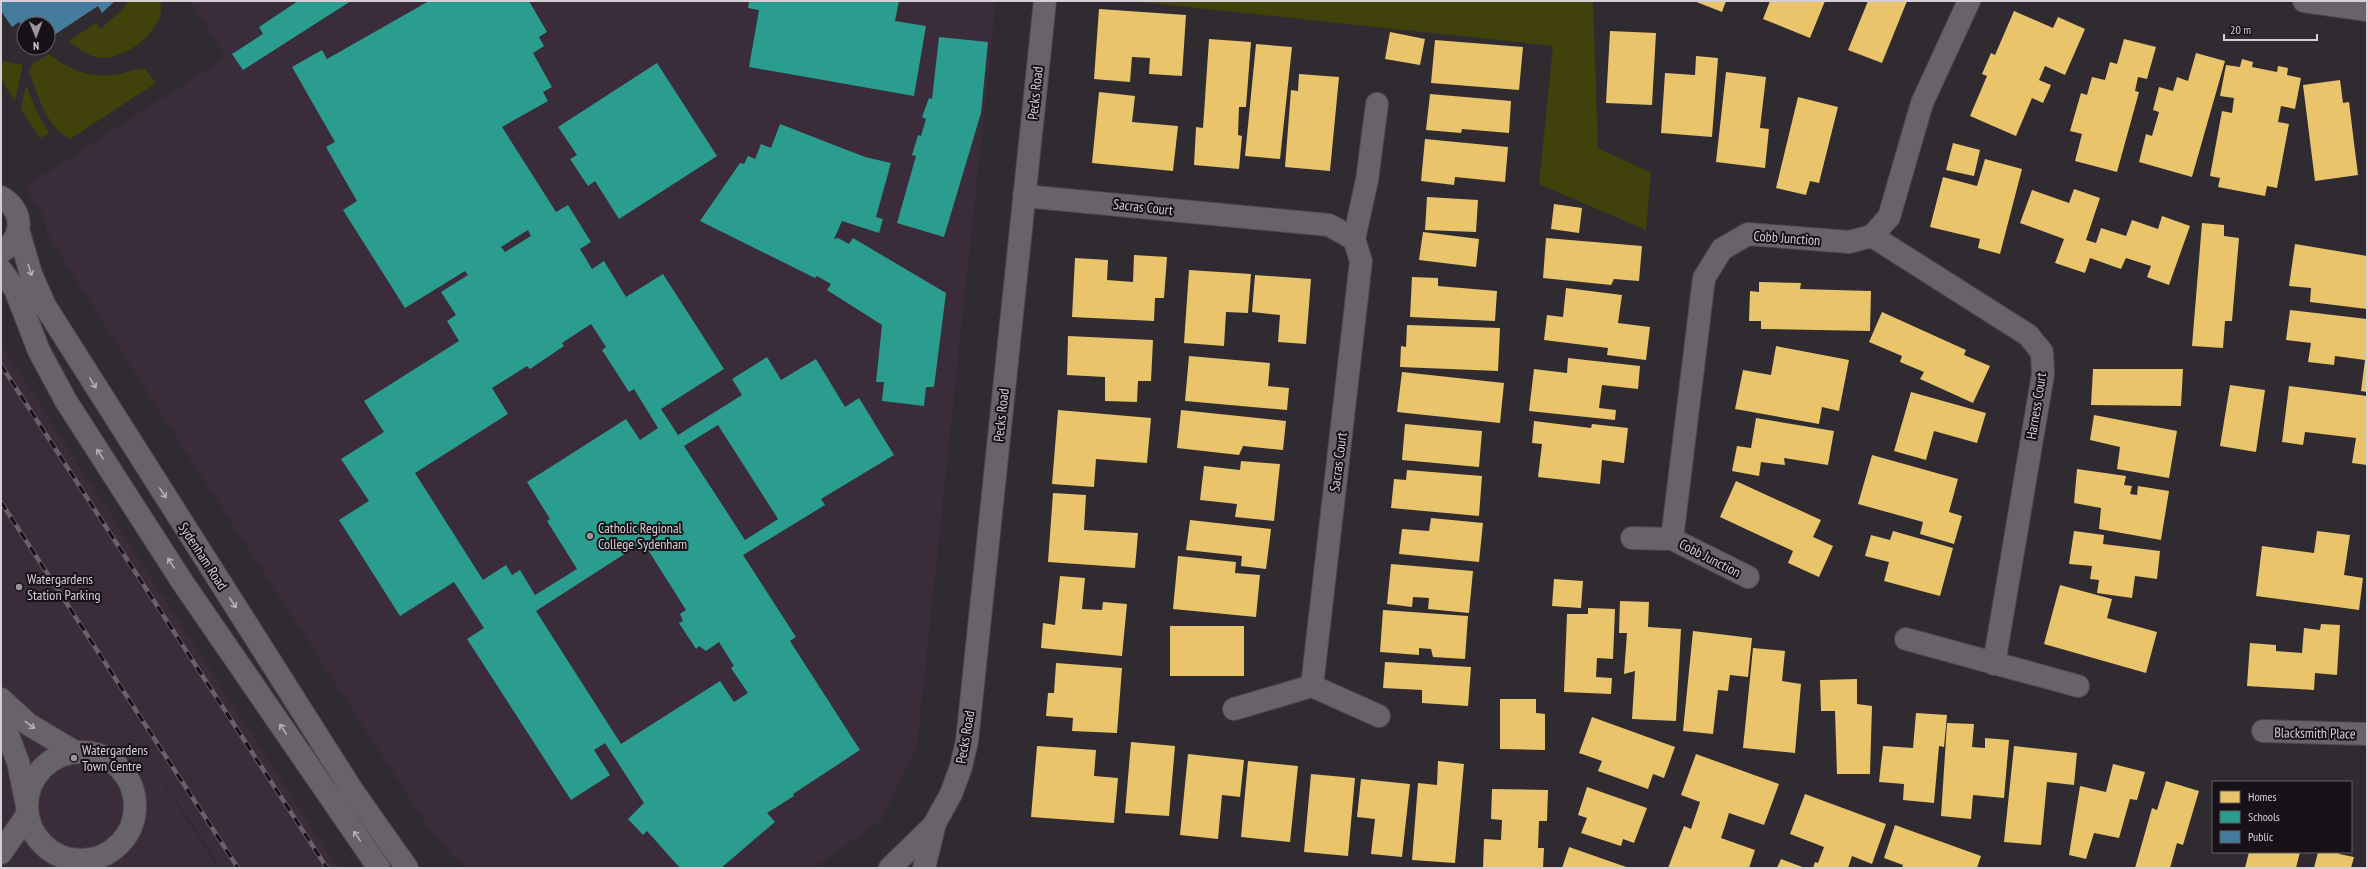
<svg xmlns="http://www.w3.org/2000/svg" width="2368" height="869" font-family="'PT Sans Narrow',sans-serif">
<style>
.built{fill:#3a2c3a}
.green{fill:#40410b}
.homes{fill:#e9c46a}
.schools{fill:#2a9d8f;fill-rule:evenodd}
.public{fill:#457b9d}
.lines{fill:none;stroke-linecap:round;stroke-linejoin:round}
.minor-casing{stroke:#4d484d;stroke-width:24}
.minor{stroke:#686368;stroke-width:22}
.rail-casing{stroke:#676267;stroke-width:4.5}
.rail{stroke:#171217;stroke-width:3;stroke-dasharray:9;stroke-linecap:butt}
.oneway{stroke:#b5afb5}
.poi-dot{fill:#9c969c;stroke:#171217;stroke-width:1.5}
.labels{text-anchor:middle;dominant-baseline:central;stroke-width:4;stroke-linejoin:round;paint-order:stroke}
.street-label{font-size:14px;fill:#d6cfd6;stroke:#171217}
.poi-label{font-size:14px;fill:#d6cfd6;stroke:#171217;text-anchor:start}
</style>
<rect width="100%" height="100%" fill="#302b30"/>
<path class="built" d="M190,1H996L917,746L882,820L813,868H468L451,855L425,822L149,395L49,237L42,214L25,187L226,57Z
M1,344L338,868H221L111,700L218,868H1Z"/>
<path class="green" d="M129,1H160C169,29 121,64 95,57C85,54 76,47 69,41L96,23L100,29L122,10Z
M1133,1H1593L1598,148L1651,173L1646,230L1539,184L1553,46Z
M49,54C67,69 91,78 114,75C125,73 134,69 145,69L156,83L70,139C45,125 39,97 29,72L32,64Z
M1,61L23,65L15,101L1,79Z
M26,85L37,112L49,133L40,138L21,109Z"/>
<path class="homes" d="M1694,1H1726L1722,12Z
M1770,1H1825L1810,38L1763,19Z
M1868,1H1907L1882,63L1848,50Z
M1099,9L1186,15L1182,76L1149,74L1150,58L1132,57L1130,82L1094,79Z
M2014,11L2053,28L2058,17L2085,29L2065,75L2045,66L2039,80L2051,85L2043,103L2032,98L2016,136L1970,116L1987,76L1982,74L1991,53L1995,55Z
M1610,31L1656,33L1652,105L1606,103Z
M1390,32L1425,39L1420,65L1385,59Z
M1209,39L1251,42L1246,107H1239L1238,135L1242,136L1239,169L1194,165L1196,127L1203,128Z
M2124,39L2156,47L2147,79L2138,77L2135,91L2139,92L2117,172L2075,161L2082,134L2070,131L2081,93L2087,95L2092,77L2105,80L2110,62L2117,64Z
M1435,40L1523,47L1519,90L1431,83Z
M1256,44L1292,47L1280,159L1245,156Z
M2196,53L2225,61L2192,177L2139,162L2146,134L2152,136L2159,112L2153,110L2159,87L2173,91L2177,77L2188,81Z
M1696,56L1718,58L1712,137L1661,133L1665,73L1695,75Z
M2242,59L2253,62L2252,67L2277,72L2278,66L2288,68L2287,75L2301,78L2295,109L2281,106L2278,122L2289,124L2277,188L2267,186L2265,196L2218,187L2220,178L2210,176L2222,111L2232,113L2234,98L2220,96L2226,65L2240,67Z
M1726,72L1766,77L1760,128L1769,129L1765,168L1716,162Z
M1299,74L1339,77L1330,171L1285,167L1291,90L1298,91Z
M2340,80L2343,103L2349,102L2358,175L2315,181L2303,85Z
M1099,92L1135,96L1132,122L1178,126L1173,171L1092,163Z
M1430,94L1511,101L1509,133L1462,129L1461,133L1426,130Z
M1798,97L1838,107L1819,183L1810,181L1806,195L1776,188Z
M1425,139L1508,147L1505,182L1455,177L1454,185L1421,181Z
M1953,143L1980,150L1974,176L1946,170Z
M1985,159L2022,169L2000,254L1978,248L1980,239L1930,227L1943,177L1977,186Z
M2074,189L2100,198L2086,240L2096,243L2101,228L2126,236L2132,220L2158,229L2162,216L2190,226L2169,285L2147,277L2151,266L2126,258L2121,269L2090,258L2085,273L2055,263L2064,239L2020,223L2032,190L2069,203Z
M1427,197L1478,200L1476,232L1425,230Z
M1554,204L1582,208L1579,233L1551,229Z
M2202,223L2224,225V236L2239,238L2232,321H2225L2223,348L2192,346Z
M1423,232L1479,239L1476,267L1419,260Z
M1546,238L1642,246L1639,281L1614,279L1611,285L1543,278Z
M2295,244L2367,256V309L2310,302L2311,288L2289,286Z
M1134,255L1167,257L1164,298H1155L1154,321L1072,317L1075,258L1108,260L1107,280L1133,282Z
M1189,270L1251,274L1248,313L1226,312L1224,346L1184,343Z
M1255,275L1311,279L1306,344L1278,342L1280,315L1252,312Z
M1412,277L1438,278V286L1497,291L1495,321L1410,317Z
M1759,282L1801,283L1800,289L1871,291L1870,331L1761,329V321H1749L1750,291L1759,292Z
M1566,288L1622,295L1618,323L1650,327L1646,360L1607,355L1608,348L1544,340L1547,315L1563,317Z
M2290,310L2367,319V392L2361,391L2365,360L2335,356L2334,365L2308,362L2311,343L2286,340Z
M1882,312L1966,350L1964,355L1990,366L1973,403L1920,379L1924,372L1900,362L1902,356L1869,342Z
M1407,325L1500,328L1498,371L1400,367L1401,346L1406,347Z
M1068,336L1153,340L1151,381H1138L1137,402L1105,401V377L1067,375Z
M1776,346L1849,360L1839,411L1822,407L1819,424L1735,409L1743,370L1771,375Z
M1189,356L1270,363L1268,386L1289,388L1287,410L1185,401Z
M1568,358L1640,366L1638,389L1602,385L1599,408L1616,410L1615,420L1529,411L1534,369L1567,373Z
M2093,369H2183L2181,406L2091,405Z
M1402,372L1504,383L1500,423L1397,412Z
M2230,385L2265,390L2256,452L2220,446Z
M2289,386L2367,396V465L2352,463L2356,438L2305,432L2303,445L2282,442Z
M1911,392L1986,413L1977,443L1934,431L1926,460L1894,451Z
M1058,410L1151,418L1147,463L1096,459L1094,487L1052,484Z
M1181,410L1286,421L1283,450L1243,446L1239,455L1177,448Z
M2094,415L2177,431L2169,478L2117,469L2120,447L2090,440Z
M1756,418L1834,431L1828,465L1784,458L1785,465L1761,462L1759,476L1732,471L1737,446L1751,448Z
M1534,421L1591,428L1592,424L1628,428L1624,463L1602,460L1600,484L1538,477L1542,444L1532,443Z
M1405,424L1482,431L1479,467L1402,460Z
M1872,455L1958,479L1949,512L1962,516L1954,544L1920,534L1923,522L1858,504Z
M1241,461L1280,464L1274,521L1235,517L1237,504L1200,500L1204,466L1240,470Z
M2077,469L2126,476L2124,485L2132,486L2130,494L2137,495L2138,486L2169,491L2161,540L2099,529L2101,508L2074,503Z
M1407,470L1482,476L1479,516L1391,508L1394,479L1406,480Z
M1736,481L1821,520L1813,537L1833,546L1819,577L1788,563L1793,551L1720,517Z
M1053,493L1086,495L1084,530L1138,533L1135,568L1048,562Z
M1431,518L1483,523L1479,562L1399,554L1402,529L1429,531Z
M1190,520L1271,529L1266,569L1241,566L1242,556L1186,550Z
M1893,531L1953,548L1940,596L1884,581L1889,562L1865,556L1871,535L1890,540Z
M2074,531L2104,535L2103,544L2160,551L2157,579L2135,576L2132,598L2097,593L2099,580L2090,579L2092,566L2069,564Z
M2317,531L2350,535L2344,575L2363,578L2359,610L2256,596L2262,546L2314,553Z
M1178,556L1236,562L1235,573L1260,575L1256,617L1173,609Z
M1391,564L1473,571L1469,613L1428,609L1429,598L1413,597L1412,607L1387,604Z
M1060,576L1085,578L1082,609L1102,610L1103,602L1127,604L1122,656L1041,648L1043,623L1055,625Z
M1554,579L1583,581L1581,608L1552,606Z
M2060,585L2112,599L2107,618L2157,632L2146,673L2044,644Z
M1620,601L1649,602L1648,627L1681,629L1676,721L1632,719L1635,671L1624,674L1627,633H1619Z
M1588,608L1615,609L1613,659L1597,658L1596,677L1612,678L1611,694L1564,692L1567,614H1588Z
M1383,610L1468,616L1465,659L1433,657L1431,649L1419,648V655L1380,652Z
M2321,624L2340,625L2337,675L2315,673L2314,690L2247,686L2250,643L2276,645V651L2302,653L2304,628L2320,630Z
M1170,626H1244V676H1170Z
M1693,631L1752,638L1748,677L1730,675L1728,691L1718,690L1713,734L1683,731Z
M1753,648L1785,651L1782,681L1801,684L1795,753L1743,748Z
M1385,662L1471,667L1468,706L1422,703V690L1383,688Z
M1056,663L1122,668L1117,733L1072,731L1073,718L1046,716L1048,693H1054Z
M1857,679V704L1872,706L1870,774H1837L1835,711H1821L1820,680Z
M1500,699H1536V713L1545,714V750L1500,749Z
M1916,713L1947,715L1944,747L1939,746L1934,803L1903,800L1904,784L1879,782L1883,746L1913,748Z
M1592,717L1675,747L1664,778L1653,774L1648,789L1598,771L1602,761L1579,753Z
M1947,723L1974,724L1972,747L1985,748V738L2009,740L2004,798L1973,795L1971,819L1941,816Z
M1131,742L1175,746L1169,816L1125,813Z
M1037,746L1096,750L1094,776L1118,778L1114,823L1031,817Z
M2014,746L2077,753L2074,785L2047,782L2041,845L2004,842Z
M1188,754L1244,760L1240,797L1222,795L1218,839L1180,835Z
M1696,754L1779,784L1764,825L1729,813L1725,826L1721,838L1755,850L1749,868H1668L1684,826L1691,829L1700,802L1681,795Z
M1248,761L1298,766L1290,842L1241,837Z
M1438,761L1464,764L1455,863L1412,860L1418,783L1437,785Z
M2113,764L2145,772L2137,800L2130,799L2119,838L2094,833L2086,859L2069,855L2080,786L2106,792Z
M1311,774L1355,778L1348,856L1304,852Z
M1361,779L1410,784L1402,857L1371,854L1375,819L1357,817Z
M2166,781L2199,791L2183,845L2177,843L2170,868H2135L2152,808L2157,810Z
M1587,787L1647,808L1634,843L1623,839L1621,846L1581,833L1587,818L1578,815Z
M1492,789L1548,790L1547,821H1539L1538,848H1544L1543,868H1483L1484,839L1501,840L1502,820L1491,819Z
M1805,794L1886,824L1872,864L1852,856L1848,868H1813L1815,862L1818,863L1824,847L1790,834Z
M1895,825L1981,856L1977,868H1902L1903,865L1884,858Z
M1569,847L1629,868H1562Z
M2249,852H2300L2296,868H2245Z
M2318,852H2340L2339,854L2354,857L2351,868H2314Z
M1781,859L1805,868H1777Z"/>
<path class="schools" d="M298,1H351L243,70L232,54L263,34L259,27Z
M429,1H529L547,32L539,37L544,46L533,53L552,87L543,92L548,101L502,127L556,212L568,205L591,242L580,249L592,269L604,261L626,297L663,274L724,369L661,409L678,435L742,395L732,379L767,357L781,380L816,359L845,407L859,398L894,455L821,499L825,505L743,555L796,637L790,641L860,750L793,794L794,796L767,813L775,822L721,868H680L647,831L643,835L628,819L644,803L605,743L594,750L610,775L571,800L467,639L484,628L454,582L400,616L339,520L369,501L341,459L384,432L364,401L459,341L447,321L456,315L441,292L468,275L465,271L405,308L343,210L357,201L326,147L335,142L292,67L322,50L327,59ZM528,230L531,236L505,252L501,247ZM591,324L606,347L602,350L629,392L634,389L658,428L640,440L626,419L527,482L550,519L547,521L577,569L535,595L520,570L512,575L506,565L483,580L415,473L508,414L492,388L527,366L530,369L564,346L562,343ZM718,425L778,519L745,540L684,446ZM643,542L686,610L680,614L683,621L679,623L696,649L699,646L706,651L719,642L734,666L731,668L748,693L734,702L720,681L621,744L536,611Z
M749,1H899L895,21L926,26L914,96L749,67L759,10L748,8Z
M939,37L988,42L981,113L944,237L897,223L916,156L912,155L918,135L921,136L926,119L922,117L929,98L932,99Z
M657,63L717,156L619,219L595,181L588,186L570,159L577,155L558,127Z
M780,124L865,157L891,163L876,217L883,219L879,233L842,221L834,239L838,238L849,244L853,238L946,293L934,387H926L924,406L882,401L884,382H876L882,325L827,290L831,284L817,276L815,278L700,221L740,163L744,164L748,156L755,159L761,144L771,148Z"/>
<path class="public" d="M1,1H115L102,13L98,6L48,39V24H24V30L19,22L12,27L1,11Z"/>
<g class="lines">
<defs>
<path id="minor" d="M2304,1L2367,10
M1024,196L1329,225L1354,239L1361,261L1312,686
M1,197C25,211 24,238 1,252
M19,233L31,274L45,306L352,790L407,868
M1872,236L2028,335L2042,352L2043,374L1994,664
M1354,239L1367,180L1377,104
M1,270L15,289L39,351L66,401L183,583L379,868
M1632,538L1672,539L1748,577
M1672,539L1704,278L1722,249L1748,234L1849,242L1872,236L1889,217L1922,103L1969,1
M1906,639L2078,686
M1,699L28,724L75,752
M1234,709L1312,686L1379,716
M1,717L18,762L26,801
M2263,731L2367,734
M27 806a54 54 0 1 1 108 0a54 54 0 1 1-108 0Z
M1,853L27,815
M890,868L935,824
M924,868L935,823L951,794L961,767L967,741L1045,1"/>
</defs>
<use href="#minor" class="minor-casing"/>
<use href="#minor" class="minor"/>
<defs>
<path id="rail" d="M1,365L327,868
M1,502L238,868"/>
</defs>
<use href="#rail" class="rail-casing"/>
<use href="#rail" class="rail"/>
</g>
<defs><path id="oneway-shaft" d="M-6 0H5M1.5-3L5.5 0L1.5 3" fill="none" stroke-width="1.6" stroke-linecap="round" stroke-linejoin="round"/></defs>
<g class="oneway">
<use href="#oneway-shaft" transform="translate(30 270) rotate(72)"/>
<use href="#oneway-shaft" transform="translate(93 383) rotate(58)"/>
<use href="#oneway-shaft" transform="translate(100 454) rotate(-123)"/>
<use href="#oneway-shaft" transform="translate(163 493) rotate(57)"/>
<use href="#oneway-shaft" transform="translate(171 563) rotate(-123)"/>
<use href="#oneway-shaft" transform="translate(233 603) rotate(57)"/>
<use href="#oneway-shaft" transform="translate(30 725) rotate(37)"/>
<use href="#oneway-shaft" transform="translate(283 729) rotate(-124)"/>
<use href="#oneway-shaft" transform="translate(357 836) rotate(-125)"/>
</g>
<g class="poi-dot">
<circle cx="590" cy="536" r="4"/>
<circle cx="19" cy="587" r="4"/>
<circle cx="74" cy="758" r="4"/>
</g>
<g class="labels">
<g class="street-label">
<text transform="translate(1035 93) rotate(-84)">Pecks Road</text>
<text transform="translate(1143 207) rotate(6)">Sacras Court</text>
<text transform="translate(1787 238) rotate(4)">Cobb Junction</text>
<text transform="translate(2036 406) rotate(-81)">Harness Court</text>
<text transform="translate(1001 415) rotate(-84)">Pecks Road</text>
<text transform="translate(1338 462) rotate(-83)">Sacras Court</text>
<text transform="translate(203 556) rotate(57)">Sydenham Road</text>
<text transform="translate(1710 558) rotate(27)">Cobb Junction</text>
<text transform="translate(2315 733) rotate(1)">Blacksmith Place</text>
<text transform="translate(965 737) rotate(-80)">Pecks Road</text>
</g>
<g class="poi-label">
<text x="598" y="528">Catholic Regional<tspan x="598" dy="16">College Sydenham</tspan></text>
<text x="27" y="579">Watergardens<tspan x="27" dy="16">Station Parking</tspan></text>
<text x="82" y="750">Watergardens<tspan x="82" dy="16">Town Centre</tspan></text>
</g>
</g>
<rect width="2368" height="869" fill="none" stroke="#d6cfd6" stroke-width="4"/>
<rect x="2212" y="781" width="140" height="72" fill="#171217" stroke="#635e63"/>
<rect x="2220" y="791" width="20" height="12" fill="#e9c46a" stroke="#635e63"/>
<text x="2248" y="801" font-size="12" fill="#d6cfd6">Homes</text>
<rect x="2220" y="811" width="20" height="12" fill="#2a9d8f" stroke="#635e63"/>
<text x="2248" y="821" font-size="12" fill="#d6cfd6">Schools</text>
<rect x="2220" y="831" width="20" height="12" fill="#457b9d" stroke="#635e63"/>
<text x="2248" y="841" font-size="12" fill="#d6cfd6">Public</text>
<g transform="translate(36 36) rotate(179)"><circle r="19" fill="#171217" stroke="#635e63"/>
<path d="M0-3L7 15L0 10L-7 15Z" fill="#9c969c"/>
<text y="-6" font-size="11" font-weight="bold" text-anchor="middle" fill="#d6cfd6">N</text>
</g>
<path d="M2224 34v6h93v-6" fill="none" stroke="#d6cfd6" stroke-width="2"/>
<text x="2230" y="34" font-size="12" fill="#d6cfd6" stroke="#171217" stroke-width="3" paint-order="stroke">20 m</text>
</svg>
